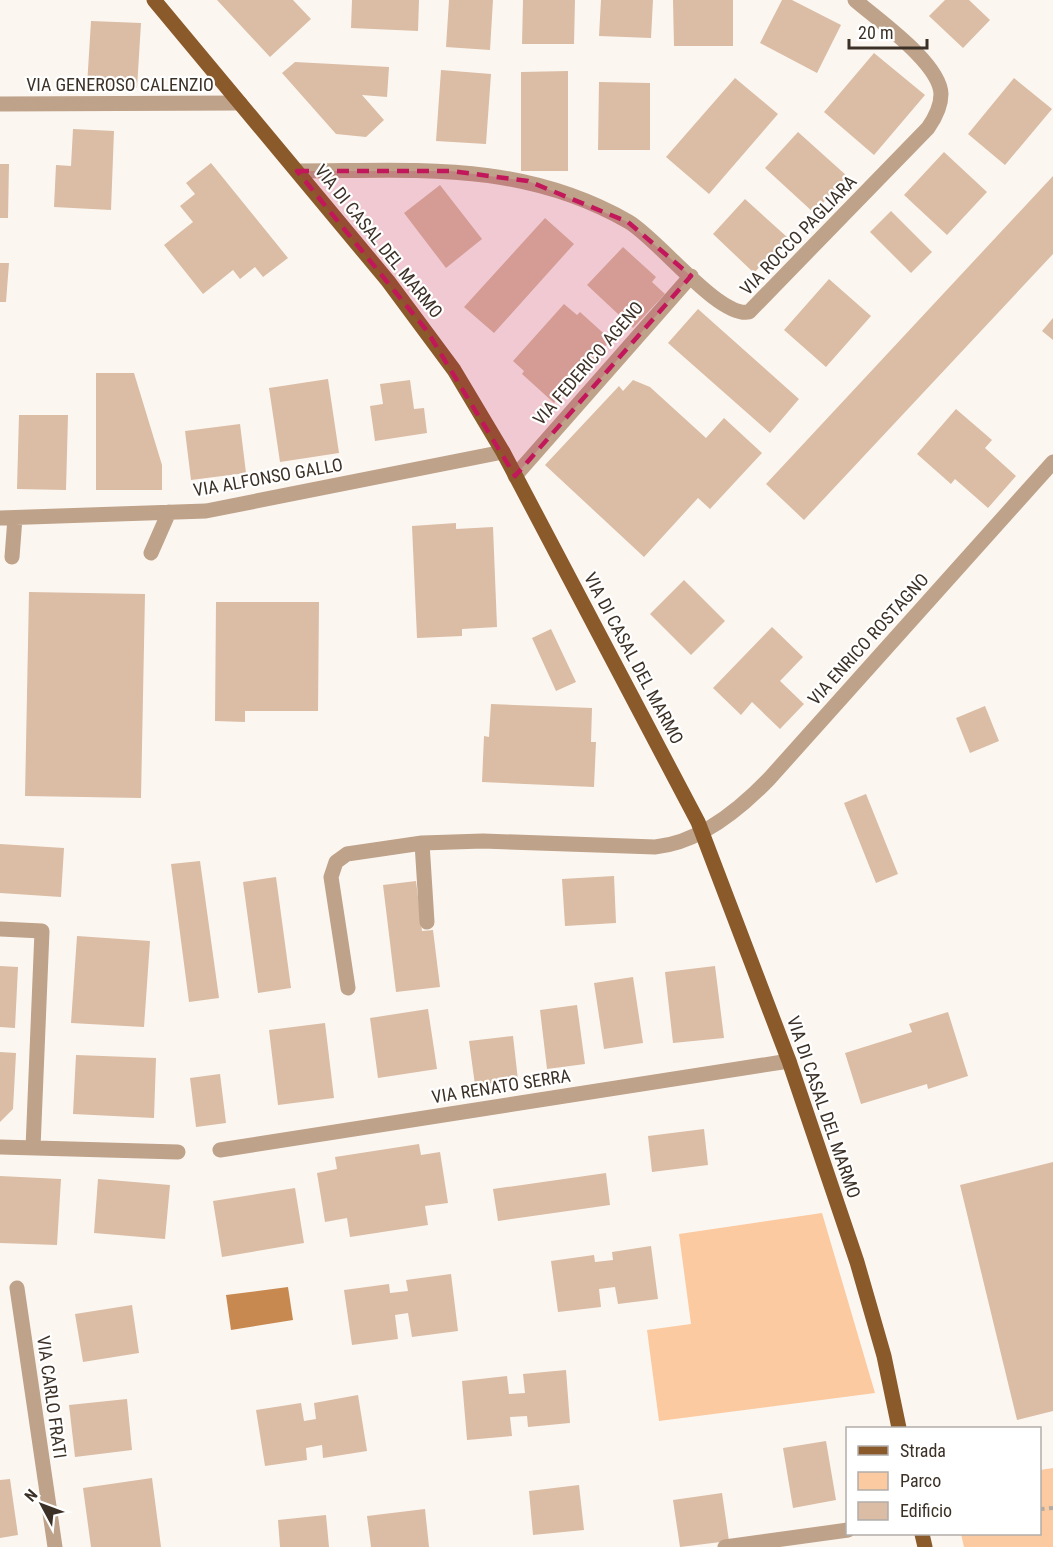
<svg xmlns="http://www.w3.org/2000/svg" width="1053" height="1547" font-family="'Roboto Condensed',sans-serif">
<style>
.green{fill:#fbcaa0}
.water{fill:#c7894f}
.building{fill:#dabda4}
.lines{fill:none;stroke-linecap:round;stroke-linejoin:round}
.path{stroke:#b2aaa3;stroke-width:4;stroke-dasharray:4.5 4.5;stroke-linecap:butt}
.minor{stroke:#bea289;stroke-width:15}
.major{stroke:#8b5a2a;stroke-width:15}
.marked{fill:#c2185b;fill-opacity:0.2;stroke:#c2185b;stroke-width:4.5;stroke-dasharray:12 8;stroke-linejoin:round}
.labels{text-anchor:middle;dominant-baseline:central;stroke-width:4.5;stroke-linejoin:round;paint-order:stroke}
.street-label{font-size:18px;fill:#3c3127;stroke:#fff}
</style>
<rect width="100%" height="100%" fill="#fcf6f1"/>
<path class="green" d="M822,1213L875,1393L659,1421L647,1330L691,1324L679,1234Z
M1053,1468V1547H964L961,1534H1040V1470Z"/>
<path class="water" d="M288,1287L293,1320L231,1330L226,1295Z"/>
<path class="building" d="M217,0H293L311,19L270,57Z
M352,0H419L418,31L351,28Z
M449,0H493L490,50L446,47Z
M523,0H575L574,44H522Z
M601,0H653L651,38L599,36Z
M673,0H733V46H674Z
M782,0H792L841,25L817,73L760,43Z
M945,0H969L990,20L963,48L929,16Z
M91,21L141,23L137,88L87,86Z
M874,53L925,95L874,155L824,112Z
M295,62L389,67L387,97L362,95L384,120L366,137L336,134L282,73Z
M441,70L491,74L486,144L436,141Z
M568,71V171H521V72Z
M735,78L778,114L709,194L666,157Z
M1014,78L1052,109L1005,165L968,134Z
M599,82L650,83V150H598Z
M73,129L114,131L111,210L54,207L56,165L71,166Z
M798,132L847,176L814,213L765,168Z
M944,152L987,192L947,235L904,195Z
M211,163L288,258L263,277L255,267L240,279L233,270L203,294L164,245L193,222L180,206L195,194L186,183Z
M0,164H9L8,218H0Z
M1053,176V254L804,520L766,484Z
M440,185L482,239L446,268L404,213Z
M745,199L787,237L754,273L713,234Z
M891,211L932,252L911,273L870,232Z
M545,218L574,244L494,333L464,307Z
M623,247L656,277L652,282L665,294L633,328L587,285Z
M0,263H9L6,302H0Z
M829,279L871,316L826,367L784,330Z
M564,304L577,315L580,312L611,340L554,403L522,374L524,371L513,361Z
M698,309L799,399L770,433L668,343Z
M1053,318V340L1042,331Z
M96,373H134L162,465V490H96Z
M328,379L339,453L280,462L269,388Z
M410,380L414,409L424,408L427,433L375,441L370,406L383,404L380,384Z
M633,380L650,387L706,438L724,418L762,453L710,509L698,498L644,557L545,465L619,386L623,391Z
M956,409L992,440L985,448L1016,476L988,508L955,479L951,484L917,454Z
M19,415H68L66,490L17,489Z
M240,424L246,473L191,480L185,431Z
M456,523V529L493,527L497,627L462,629V636L417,638L412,526Z
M684,580L725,621L691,655L650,614Z
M29,592L145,594L141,798L25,796Z
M216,602H319L318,711H245V722L215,721Z
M772,627L803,657L780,681L804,704L780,729L752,702L741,715L713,688Z
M551,629L576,682L556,691L532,638Z
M491,704L592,708L591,742H596L594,787L482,782L484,736L489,737Z
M985,706L999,741L970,753L956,718Z
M866,794L898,874L876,883L844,803Z
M0,844L64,848L61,897L0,893Z
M200,861L219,998L189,1002L171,864Z
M614,876L616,923L565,926L562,879Z
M276,877L291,988L258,993L243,882Z
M416,881L422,931L433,930L440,987L396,992L383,885Z
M77,936L150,941L144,1027L71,1023Z
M0,966L18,967L15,1028L0,1027Z
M715,966L724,1038L673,1043L665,972Z
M633,977L643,1043L604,1049L594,983Z
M577,1005L585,1064L547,1069L540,1010Z
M428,1009L437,1069L378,1078L370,1018Z
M948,1012L968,1076L928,1089L927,1084L861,1104L845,1053L912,1032L909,1024Z
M325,1023L334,1098L278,1105L269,1030Z
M513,1036L518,1080L475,1085L469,1041Z
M0,1052L16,1053L13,1109L0,1122Z
M76,1055L156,1058L154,1118L73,1114Z
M220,1074L226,1123L196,1127L190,1078Z
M704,1129L708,1165L652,1172L648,1136Z
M419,1144L421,1155L440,1152L448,1203L425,1206L428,1225L350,1237L347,1218L325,1222L317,1173L337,1169L335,1157Z
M1053,1162V1411L1017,1420L960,1185Z
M606,1173L610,1205L498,1221L493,1189Z
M0,1176L61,1179L57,1245L0,1243Z
M98,1179L170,1185L165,1239L94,1233Z
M295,1188L304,1243L222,1257L213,1201Z
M651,1246L658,1299L618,1304L615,1287L599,1289L601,1307L558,1312L551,1261L594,1255L595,1262L613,1260L612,1252Z
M451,1274L458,1331L412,1337L408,1313L395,1315L398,1339L352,1345L344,1290L389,1284L390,1293L408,1291L406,1280Z
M132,1305L139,1353L83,1362L75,1314Z
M566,1370L570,1423L528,1427L527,1416L510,1417L512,1436L467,1440L462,1381L507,1376L509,1394L525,1393L523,1374Z
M358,1395L367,1451L323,1458L322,1445L306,1448L307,1460L265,1466L256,1410L301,1403L304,1421L316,1419L314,1403Z
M127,1399L132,1450L75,1457L69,1405Z
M826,1441L836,1500L793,1508L783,1448Z
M152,1478L161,1547H91L83,1488Z
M10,1479L18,1535L0,1538V1480Z
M579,1485L584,1530L533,1535L529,1491Z
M722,1493L729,1541L680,1547L673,1500Z
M425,1509L429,1547H371L367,1516Z
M326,1515L329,1547H280L278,1520Z"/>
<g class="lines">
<path class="path" d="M1040,1509L1053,1508"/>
<path class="minor" d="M0,104L240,103
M297,171C415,171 521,160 629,222C659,240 719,318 749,312L928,128C935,118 941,107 941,94C940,63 878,20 855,0
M515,476L691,276
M0,518L206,511L503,452
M151,553L169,512
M12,557L15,518
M422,843L427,922
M0,929L42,931L33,1148
M348,988L331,877L336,862L347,854L422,843L483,841L655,847C699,843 740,809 769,779L1053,462
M0,1147L178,1152
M220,1150L789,1061
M17,1288L55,1547
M725,1547L848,1530"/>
<path class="major" d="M154,0L388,281L454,370L503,452L698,822L789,1061L857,1262L884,1356L899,1428
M922,1534L925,1547"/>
</g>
<path class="marked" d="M297,171H451L528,181L628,222L691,276L515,476L427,331Z"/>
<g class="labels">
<g class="street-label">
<text x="120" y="84">VIA GENEROSO CALENZIO</text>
<text transform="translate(798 235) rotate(-46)">VIA ROCCO PAGLIARA</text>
<text transform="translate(379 241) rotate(51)">VIA DI CASAL DEL MARMO</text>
<text transform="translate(588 363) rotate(-49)">VIA FEDERICO AGENO</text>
<text transform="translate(268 477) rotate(-10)">VIA ALFONSO GALLO</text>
<text transform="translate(868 639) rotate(-48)">VIA ENRICO ROSTAGNO</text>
<text transform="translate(634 658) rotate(62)">VIA DI CASAL DEL MARMO</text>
<text transform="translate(501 1086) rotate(-9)">VIA RENATO SERRA</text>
<text transform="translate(824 1107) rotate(71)">VIA DI CASAL DEL MARMO</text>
<text transform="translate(52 1397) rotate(82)">VIA CARLO FRATI</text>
</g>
</g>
<rect x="846" y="1427" width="195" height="108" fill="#ffffff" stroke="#b1ada9" stroke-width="1.5"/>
<rect x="858" y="1446" width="30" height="9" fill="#8b5a2a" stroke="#b1ada9" stroke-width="1.5"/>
<text x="900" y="1457" font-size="18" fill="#3c3127">Strada</text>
<rect x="858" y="1472" width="30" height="18" fill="#fbcaa0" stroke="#b1ada9" stroke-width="1.5"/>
<text x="900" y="1487" font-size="18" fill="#3c3127">Parco</text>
<rect x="858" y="1502" width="30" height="18" fill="#dabda4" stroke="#b1ada9" stroke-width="1.5"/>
<text x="900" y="1517" font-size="18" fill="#3c3127">Edificio</text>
<g transform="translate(42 1505) rotate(311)" stroke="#ffffff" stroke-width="4.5" paint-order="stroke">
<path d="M0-4.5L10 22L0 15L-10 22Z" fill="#3c3127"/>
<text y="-9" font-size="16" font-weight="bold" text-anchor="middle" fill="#3c3127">N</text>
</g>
<path d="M849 39v9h78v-9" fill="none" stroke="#3c3127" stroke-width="3"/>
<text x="858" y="39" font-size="18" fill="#3c3127" stroke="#ffffff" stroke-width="4.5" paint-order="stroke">20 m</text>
</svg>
